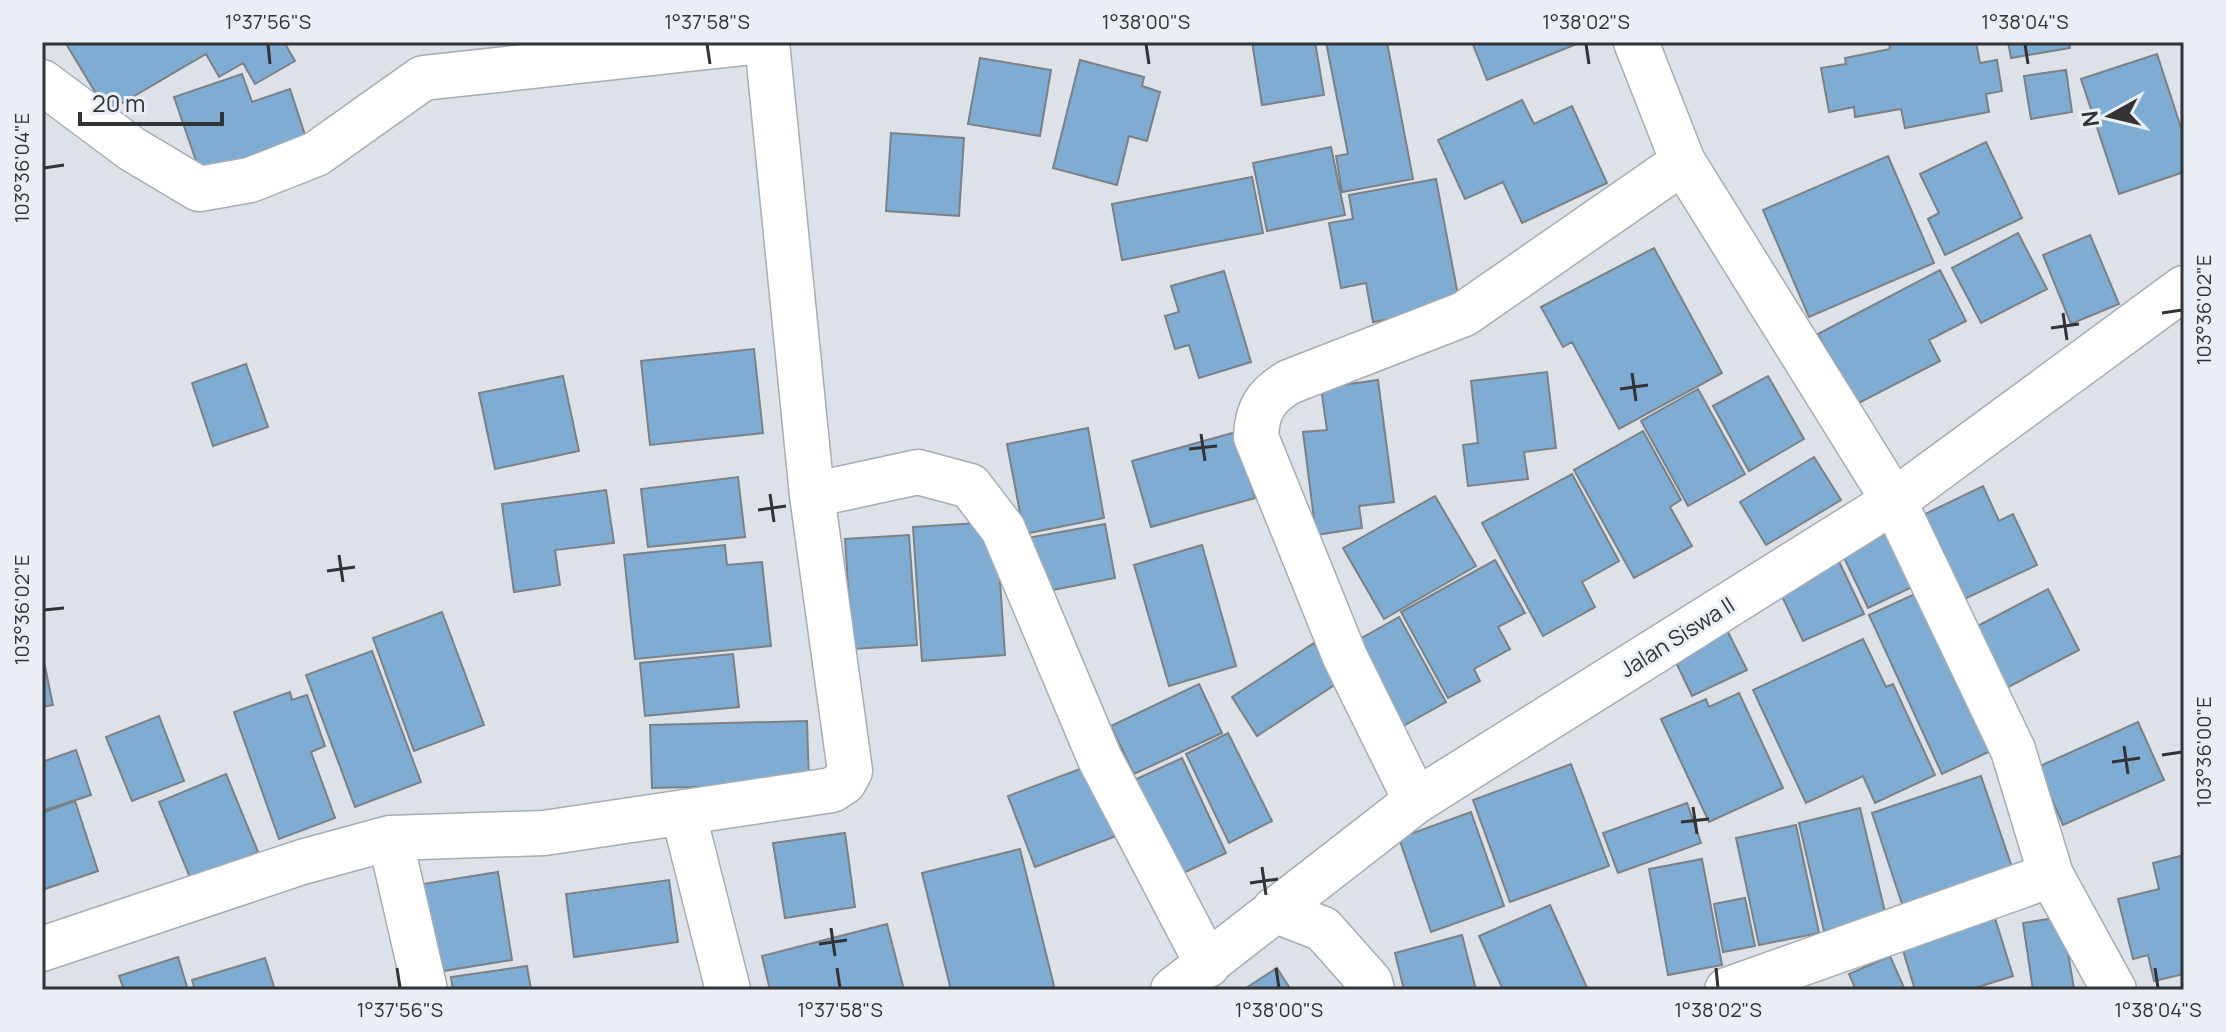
<svg xmlns="http://www.w3.org/2000/svg" width="2226" height="1032" font-family="Manrope,sans-serif">
<style>
.building{fill:#7facd3;stroke:#7c8186;stroke-width:2}
.lines{fill:none;stroke-linecap:round;stroke-linejoin:round}
.minor-casing{stroke:#a7adb2;stroke-width:47}
.minor{stroke:#fff;stroke-width:44}
.ticks{fill:none;stroke:#313335;stroke-width:3}
.labels{text-anchor:middle;dominant-baseline:central;stroke-width:6;stroke-linejoin:round;paint-order:stroke}
.street-label{font-size:22px;fill:#313335;stroke:#e9eff4}
.neatline{fill:none;stroke:#313335;stroke-width:3}
.ticks-label{font-size:20px;text-anchor:middle;fill:#313335}
</style>
<rect width="100%" height="100%" fill="#dce2e7"/>
<path class="building" d="M65,42H284L295,61L255,84L243,63L219,77L206,54L107,112Z
M1252,42H1315L1324,95L1262,105Z
M1326,42H1387L1413,179L1342,192L1336,156L1348,154Z
M1472,42H1579V43L1487,80Z
M1889,42H1976L1980,63L1997,60L2002,91L1986,94L1989,112L1905,128L1901,109L1855,117L1854,107L1829,112L1821,68L1846,64L1845,58L1890,49Z
M2008,42H2069L2070,48L2011,58Z
M2157,54L2184,137V172L2119,194L2081,79Z
M980,58L1051,70L1040,136L968,124Z
M1080,60L1144,77L1142,86L1160,92L1147,141L1129,136L1117,185L1053,168Z
M2066,70L2072,112L2031,119L2024,76Z
M242,74L252,102L290,89L307,141L202,178L174,97Z
M1522,100L1534,124L1572,106L1607,183L1522,223L1503,182L1465,199L1438,140Z
M891,133L964,138L959,216L886,211Z
M1986,142L2022,218L1945,255L1928,219L1939,213L1920,174Z
M1331,147L1345,215L1267,231L1253,163Z
M1888,156L1934,263L1809,317L1763,210Z
M1252,177L1263,233L1122,260L1112,204Z
M1436,179L1460,306L1373,322L1366,283L1341,288L1329,223L1353,219L1349,195Z
M2018,233L2047,289L1981,323L1952,268Z
M2090,235L2119,304L2071,324L2043,255Z
M1654,248L1722,373L1619,429L1572,342L1563,347L1541,307Z
M1940,270L1966,321L1929,340L1940,361L1855,405L1818,334Z
M1224,271L1251,362L1199,378L1189,345L1175,349L1165,316L1179,312L1171,286Z
M754,349L763,433L650,445L641,361Z
M246,364L268,427L213,446L192,383Z
M1547,372L1556,448L1524,452L1528,479L1468,486L1463,445L1478,443L1471,381Z
M563,376L579,451L495,469L479,393Z
M1768,376L1804,439L1749,471L1713,406Z
M1378,380L1394,502L1359,506L1362,528L1316,535L1303,432L1327,430L1321,388Z
M1698,389L1745,474L1688,506L1641,421Z
M1088,428L1104,518L1024,534L1007,444Z
M1643,431L1681,500L1670,507L1692,546L1634,578L1574,470Z
M1236,432L1255,498L1151,527L1132,461Z
M1814,457L1841,500L1766,545L1740,502Z
M1572,474L1619,561L1582,582L1595,607L1543,636L1482,523Z
M738,477L745,537L648,547L641,489Z
M1983,486L1999,521L2013,514L2037,565L1956,603L1917,518Z
M606,490L614,543L555,550L560,585L514,592L502,504Z
M1435,496L1476,566L1384,619L1343,548Z
M1901,518L1929,579L1868,608L1839,547Z
M996,522L1005,655L922,661L913,527Z
M1105,524L1115,578L1037,593L1027,538Z
M909,535L917,645L852,649L845,539Z
M725,545L727,565L762,562L771,646L635,659L624,555Z
M1202,545L1236,666L1169,686L1134,565Z
M1834,551L1864,614L1803,641L1774,579Z
M1495,560L1525,613L1498,627L1510,649L1474,669L1480,681L1448,698L1401,612Z
M1928,588L2001,746L1942,774L1869,615Z
M2048,589L2079,650L2001,691L1970,630Z
M442,612L484,725L414,751L373,638Z
M1399,617L1446,702L1398,729L1351,644Z
M1725,626L1747,670L1692,696L1671,652Z
M1863,639L1886,687L1893,684L1935,775L1875,803L1863,776L1806,803L1753,690Z
M1314,643L1339,682L1257,736L1232,697Z
M372,651L421,782L355,807L306,675Z
M42,652L53,705L42,707Z
M733,654L739,707L645,716L640,663Z
M1199,684L1222,733L1134,774L1111,726Z
M290,692L292,700L307,695L325,746L311,752L335,818L279,839L234,712Z
M1739,693L1783,788L1709,822L1661,719L1706,699L1709,707Z
M159,716L184,781L132,801L106,737Z
M807,721L809,784L652,788L650,725Z
M2138,722L2164,780L2063,825L2038,767Z
M1228,733L1272,821L1229,843L1186,754Z
M76,750L91,795L42,811V762Z
M1182,758L1226,853L1175,877L1130,782Z
M1093,764L1119,835L1035,867L1008,796Z
M1571,764L1609,866L1510,902L1473,800Z
M226,774L258,852L191,880L159,802Z
M1981,776L2015,876L1905,913L1872,813Z
M75,801L98,871L42,890V813Z
M1687,803L1701,843L1618,873L1603,833Z
M1860,808L1886,916L1824,931L1799,823Z
M1471,812L1504,906L1431,932L1399,838Z
M1796,825L1819,933L1759,945L1736,838Z
M845,833L855,907L785,918L773,843Z
M1020,849L1055,990H951L922,873Z
M2184,855V974L2154,981L2148,955L2133,959L2118,899L2159,889L2153,863Z
M1702,859L1722,965L1668,975L1649,869Z
M498,872L512,960L437,972L423,884Z
M669,880L678,942L574,957L566,894Z
M1745,898L1755,946L1723,952L1714,904Z
M1550,905L1588,990H1503L1479,936Z
M1994,915L2013,976L1969,990H1915L1901,944Z
M2062,917L2074,989L2033,990L2023,923Z
M887,924L904,990H770L762,956Z
M1462,935L1476,990H1404L1395,953Z
M1890,956L1905,990H1856L1849,974Z
M178,957L188,990H124L119,976Z
M265,958L275,990H195L192,980Z
M527,966L531,990H453L451,977Z
M1277,968L1291,990H1243Z"/>
<g class="lines">
<defs>
<path id="minor" d="M1636,42L1683,162L1894,501L2013,750L2051,875L2114,990
M42,82L132,149L199,189L250,180L316,154L423,78L753,42
M812,495L918,472L970,486L1003,529L1100,759L1208,965
M1416,801L1345,657L1256,437C1257,409 1266,396 1289,382L1464,314L1683,162
M683,812L728,990
M390,838L425,990
M1274,910L1323,929L1370,982L1372,990
M42,949L302,862L390,838L544,833L832,790L844,782L850,771L812,495L767,42
M1173,990L1416,801L1894,501L2184,288
M1727,990L2051,875"/>
</defs>
<use href="#minor" class="minor-casing"/>
<use href="#minor" class="minor"/>
</g>
<path class="ticks" d="M268,44L270,64M707,44L710,64M1146,44L1149,64M1586,44L1589,64M2025,44L2028,64M44,168L64,165M2063,313L2067,340M2162,313L2182,310M2051,328L2079,324M1632,373L1636,401M1620,389L1648,385M1201,434L1205,461M1189,449L1217,446M770,494L774,522M758,510L786,506M339,555L343,582M327,571L355,567M44,610L64,608M2124,746L2128,774M2162,755L2182,752M2112,762L2140,758M1693,807L1697,834M1681,822L1709,819M1262,867L1266,895M1250,883L1278,879M831,928L835,956M819,944L847,940M397,968L400,988M837,968L840,988M1276,968L1279,988M1716,968L1718,988M2155,968L2158,988"/>
<g class="labels">
<g class="street-label">
<text transform="translate(1677 637) rotate(-32)">Jalan Siswa II</text>
</g>
</g>
<rect width="2226" height="1032" fill="none" stroke="#e9eff4" stroke-width="88"/>
<g transform="translate(2110 116) rotate(262)" stroke="#e9eff4" stroke-width="6" paint-order="stroke">
<path d="M0-6L14 30L0 20L-14 30Z" fill="#313335"/>
<text y="-12" font-size="22" font-weight="bold" text-anchor="middle" fill="#313335">N</text>
</g>
<path d="M80 112v12h142v-12" fill="none" stroke="#313335" stroke-width="4"/>
<text x="92" y="112" font-size="24" fill="#313335" stroke="#e9eff4" stroke-width="6" paint-order="stroke">20 m</text>
<rect x="44" y="44" width="2138" height="944" class="neatline"/>
<g class="ticks-label">
<text x="268" y="29">1°37'56"S</text>
<text x="707" y="29">1°37'58"S</text>
<text x="1146" y="29">1°38'00"S</text>
<text x="1586" y="29">1°38'02"S</text>
<text x="2025" y="29">1°38'04"S</text>
<text transform="translate(22 168) rotate(-90)" y="7">103°36'04"E</text>
<text transform="translate(2204 310) rotate(-90)" y="7">103°36'02"E</text>
<text transform="translate(22 610) rotate(-90)" y="7">103°36'02"E</text>
<text transform="translate(2204 752) rotate(-90)" y="7">103°36'00"E</text>
<text x="400" y="1017">1°37'56"S</text>
<text x="840" y="1017">1°37'58"S</text>
<text x="1279" y="1017">1°38'00"S</text>
<text x="1718" y="1017">1°38'02"S</text>
<text x="2158" y="1017">1°38'04"S</text>
</g>
</svg>
